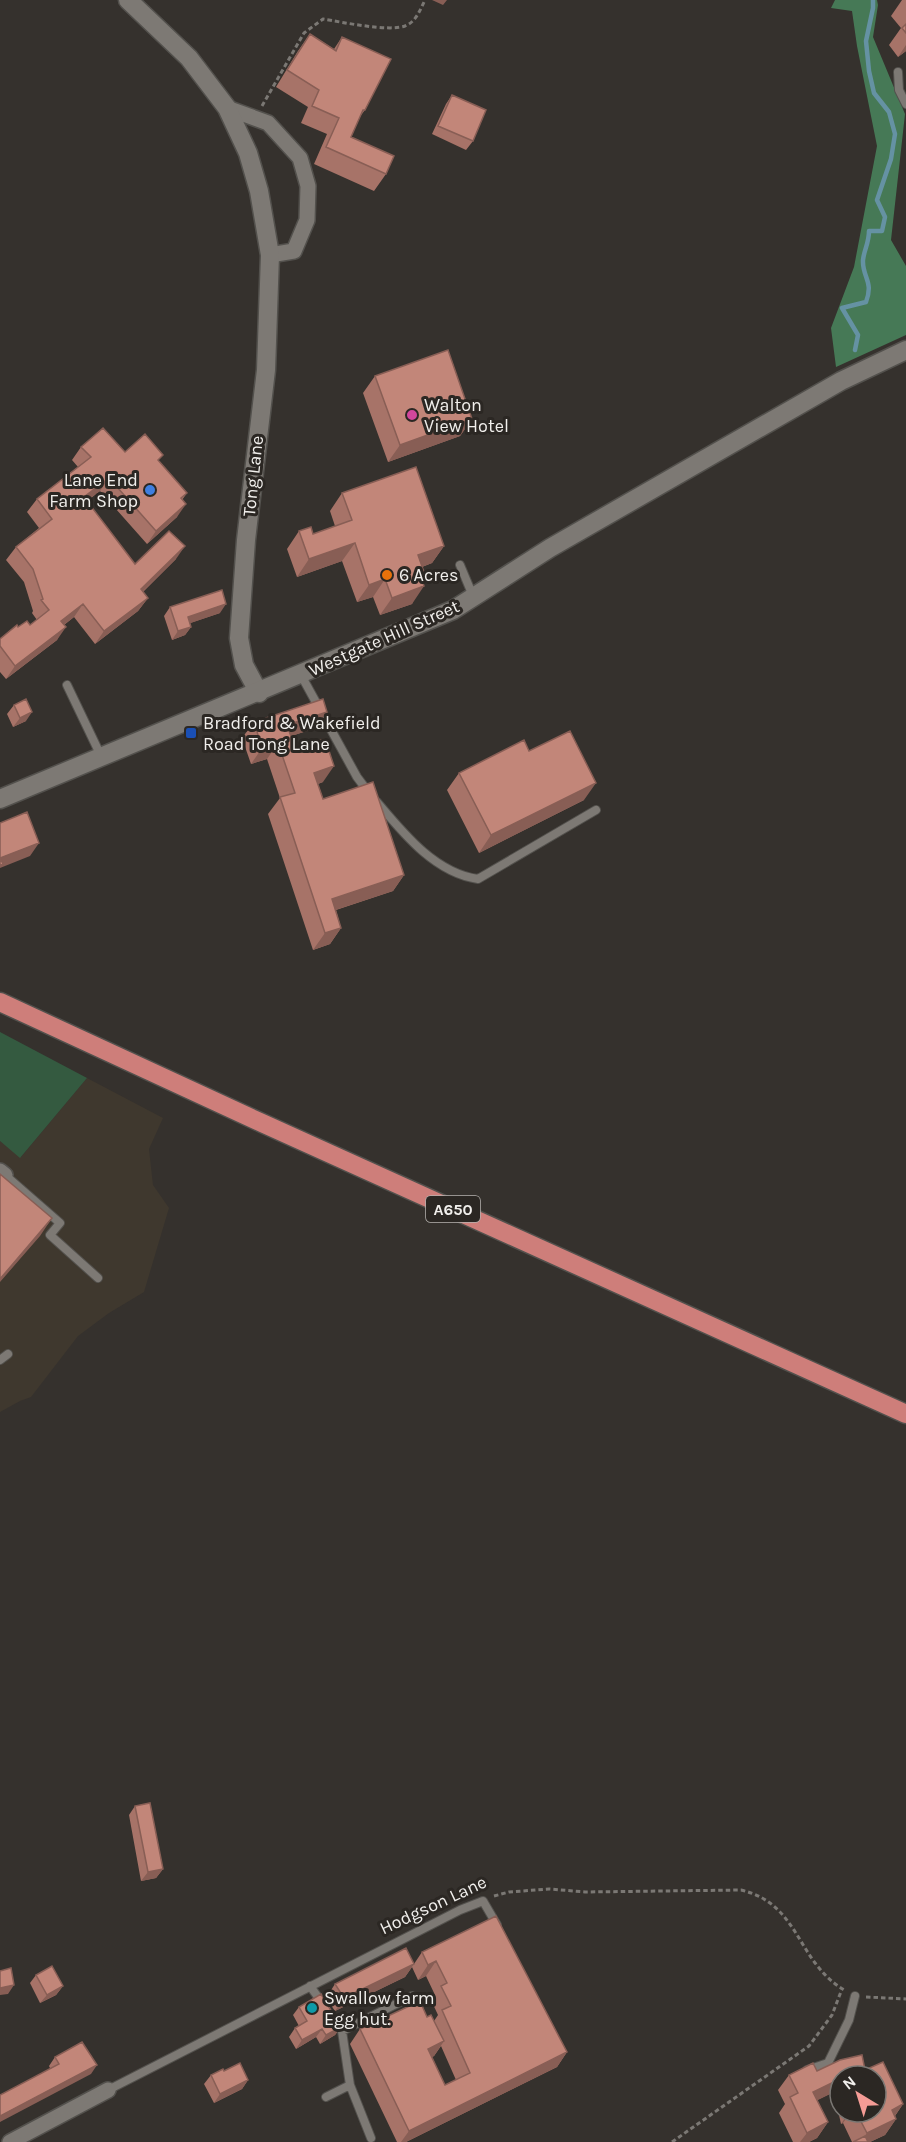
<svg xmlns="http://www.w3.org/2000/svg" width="906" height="2142" font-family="Karla,sans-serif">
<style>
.built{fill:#3f382e}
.green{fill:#345a40}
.forest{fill:#467956}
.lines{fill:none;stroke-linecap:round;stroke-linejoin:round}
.stream{stroke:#6592a3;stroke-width:4.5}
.service-casing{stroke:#53514d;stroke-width:10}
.minor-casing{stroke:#53514d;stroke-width:18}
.tertiary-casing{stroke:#53514d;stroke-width:21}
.secondary-casing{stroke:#53514d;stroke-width:21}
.trunk-casing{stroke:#53514d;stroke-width:21}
.path{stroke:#7b7874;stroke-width:3;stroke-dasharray:4.5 3;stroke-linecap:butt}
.service{stroke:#7d7974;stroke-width:8}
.minor{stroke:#7d7974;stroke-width:15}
.tertiary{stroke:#7d7974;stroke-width:18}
.secondary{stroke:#7d7974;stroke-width:18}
.trunk{stroke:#ce7e7a;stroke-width:18}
.wall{fill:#a77368;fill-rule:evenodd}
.shaded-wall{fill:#885e55}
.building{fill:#c28679;stroke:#885e55;stroke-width:1.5}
.hotel-dot{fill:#d1479c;stroke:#2b2723;stroke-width:2}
.shop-dot{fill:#3f7fe0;stroke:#2b2723;stroke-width:2}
.food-dot{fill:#e8710a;stroke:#2b2723;stroke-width:2}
.transit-dot{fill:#1a4fb4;stroke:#2b2723;stroke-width:2}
.culture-dot{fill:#0f9aa8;stroke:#2b2723;stroke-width:2}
.labels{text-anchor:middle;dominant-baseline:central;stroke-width:6;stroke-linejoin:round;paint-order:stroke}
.shield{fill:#2b2723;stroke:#b6b3b0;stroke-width:1.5}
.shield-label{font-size:16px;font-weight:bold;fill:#f1efec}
.poi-label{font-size:18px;fill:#f1efec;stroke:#2b2723;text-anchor:start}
.street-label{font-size:18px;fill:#f1efec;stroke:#2b2723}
</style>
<rect width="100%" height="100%" fill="#35312d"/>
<path class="built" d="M87,1078L163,1118L149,1149L153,1185L169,1208L144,1292L109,1313L78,1336L31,1397L20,1401L0,1412V1141L21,1157Z"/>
<path class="green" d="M0,1032L87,1078L20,1158L0,1141Z"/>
<path class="forest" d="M835,0H877L878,5L873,37L905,114L891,240L906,266V335L836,367L831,328L854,267L877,146L857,46L852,11L831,8Z"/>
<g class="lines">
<path class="stream" d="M855,350L858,335L842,308L866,302C874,281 862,277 863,260C864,250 869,243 869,231H882L885,217L877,200L891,159L895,134L889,112L874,93L869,71L866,41L873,8V0"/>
<defs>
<path id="service" d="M898,72L899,90L906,104
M460,565L473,596
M301,675L357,777L369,793
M67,685L101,756
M377,802C403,833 435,873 478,879L596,810
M5,1175L60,1223L50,1235L98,1278
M0,1360L8,1354
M310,1986L323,2004
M336,2021L342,2031L350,2085L371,2138
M342,2031L412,1996L419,2010
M807,2070L828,2063L849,2020L855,1996
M108,2090L460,1910L483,1901L497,1925
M326,2097L350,2085"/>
<path id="minor" d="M227,108L268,123L300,158L308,186L307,220L294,251L270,255
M0,1171L5,1175
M10,2142L108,2090"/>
<path id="tertiary" d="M128,0L189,58L227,108L248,153L259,191L270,255L266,370L246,540L239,638L244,665L259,693"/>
<path id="secondary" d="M0,799L453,610L550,548L841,381L906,350"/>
<path id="trunk" d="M0,1002L262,1123L906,1414"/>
</defs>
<use href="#service" class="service-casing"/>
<use href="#minor" class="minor-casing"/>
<use href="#tertiary" class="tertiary-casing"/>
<use href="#secondary" class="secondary-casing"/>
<use href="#trunk" class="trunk-casing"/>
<path class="path" d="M262,106L304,33L323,19C341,22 389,32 405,26C416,22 420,10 425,0
M494,1896L509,1892L549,1889L585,1892L741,1890C801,1904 796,1963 846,1991
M866,1997L906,1999
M672,2142L809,2046L832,2015L842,1989"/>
<use href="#service" class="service"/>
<use href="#minor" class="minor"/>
<use href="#tertiary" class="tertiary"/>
<use href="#secondary" class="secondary"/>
<use href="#trunk" class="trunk"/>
</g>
<path class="wall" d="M902,0H906V51L898,57L889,45L901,28L891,16Z
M310,34L334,49L342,37L365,110L358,119L351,137L386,174L374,191L314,164L327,134L301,123L308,107L276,87L298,51Z
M452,95L473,141L466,150L432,134L446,104Z
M375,376L472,419L460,436L388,462L363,393Z
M81,447L125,452L159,462L187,493L182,500L177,517L147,544L100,491L87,501L135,564L176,559L143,592L148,598L138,611L95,644L74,617L64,625L57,640L6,679L0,672V639L18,627L30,625L37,620L32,613L33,611L24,582L6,560L16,547L39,528L27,512L37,499L78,467L72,460Z
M342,493L444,546L432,563L422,567V579L412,604L380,615L373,597L357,602L342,561L297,577L287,549L299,531L313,534L335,526L330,511Z
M170,607L220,613L190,623L191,627L185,635L172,640L164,616Z
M14,705L26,721L13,727L7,714Z
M254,722L316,728L291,736L295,748L323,782L318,784L323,799L404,875L393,891L336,910L341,928L330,944L313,950L268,814L280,798L267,759L251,764L242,738Z
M529,751L584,800L479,853L447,790L459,773Z
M135,1806L163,1869L156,1878L141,1881L129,1815Z
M496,1916L567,2052L557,2067L406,2142H397L350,2044L360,2029L427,2017L434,2021L438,2015L431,2000L435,1995L426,1976L418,1980L412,1967L405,1977L335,2011L326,1998L335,1984L414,1964L422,1952ZM441,2046L456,2080L445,2085L432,2057L434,2056Z
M36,1975L63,1986L56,1995L40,2003L30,1983Z
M299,2007L341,2027L335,2035L320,2044L316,2037L296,2049L289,2037L295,2028L299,2026L293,2015Z
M862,2055L865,2070L883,2062L903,2104L895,2116L896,2119L885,2135L870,2142H852L843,2123L841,2124L834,2092L817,2100L828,2122L817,2138L809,2142H793L779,2113L785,2104L778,2090L789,2075L813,2063L817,2071L840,2060ZM840,2076H876V2112H840Z
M55,2057L91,2074L50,2068L49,2066Z
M224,2071L248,2080L242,2089L214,2103L204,2084L211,2075Z"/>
<path class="shaded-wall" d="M432,0H447L443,5Z
M906,45V51L898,57Z
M472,419L460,436L388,462L400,445Z
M109,478L100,491L74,510L84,497Z
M186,504L177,517L147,544L156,531Z
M355,543L342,561L297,577L309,559Z
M185,546L176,559L132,602L141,589Z
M444,546L432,563L406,573L418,555Z
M425,575L415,590L424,586L412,604L380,615L392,598L421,577Z
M385,579L373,597L357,602L369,585Z
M148,598L138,611L95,644L104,631Z
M83,604L74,617L52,634L61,621Z
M226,604L220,613L182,626L188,617Z
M66,627L57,640L6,679L15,666Z
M191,627L185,635L172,640L178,631Z
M32,712L26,721L13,727L20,718Z
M327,712L316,728L276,741L287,725Z
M278,743L267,759L251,764L262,748Z
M334,766L323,782L303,789L314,773Z
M596,783L584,800L479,853L491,835Z
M39,843L30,856L0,868V858Z
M404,875L393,891L320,915L332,899Z
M341,928L330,944L313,950L325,933Z
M52,1218L40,1236L0,1282V1279Z
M163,1869L156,1878L141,1881L148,1872Z
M436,1961L426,1976L418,1980L428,1965Z
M414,1964L405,1977L335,2011L344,1998Z
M14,1985L8,1994L0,1995V1988Z
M63,1986L56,1995L40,2003L47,1995Z
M341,2027L335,2035L320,2044L326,2035Z
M322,2029L316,2037L296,2049L302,2040Z
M444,2041L434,2056L418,2064L428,2049Z
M567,2052L557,2067L406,2142H401L409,2131Z
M97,2065L91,2074L0,2122V2116Z
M840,2079V2084L834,2092L802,2108L813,2092Z
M248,2080L242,2089L214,2103L220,2094Z
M903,2104L892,2120V2110Z
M849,2112H851L843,2123L841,2124Z
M896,2119L885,2135L870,2142H860L867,2133Z
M828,2122L817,2138L809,2142H800L807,2133Z"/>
<path class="building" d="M906,24V33L902,28Z
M310,34L336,51L342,37L391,59L365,110H363L351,137L394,156L386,174L326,147L339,118L312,106L319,90L287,70Z
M452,95L486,110L473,141L438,126Z
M448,350L472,419L400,445L375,376Z
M103,428L125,452L145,434L163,455L158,460L187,493L181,498L186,504L156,531L109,478L84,497L135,564L169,531L185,546L141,589L148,598L104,631L83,604L61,621L66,627L15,666L0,646V639L17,625L18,627L27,621L30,625L49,610L41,600L43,599L33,569L16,547L52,519L37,499L91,457L81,447Z
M416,467L444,546L418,555L425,575L421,577L424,586L392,598L385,579L369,585L355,543L309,559L299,531L311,527L313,534L352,520L342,493Z
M222,590L226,604L188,617L191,627L178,631L170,607Z
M26,699L32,712L20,718L14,705Z
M323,699L327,712L287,725L295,748L325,739L334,766L314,773L323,799L373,782L404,875L332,899L341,928L325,933L280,797L295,793L278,743L262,748L254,722Z
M570,731L596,783L491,835L459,773L524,740L529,751Z
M27,812L39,843L0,858L3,864L0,865V823Z
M0,1174L52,1218L0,1279Z
M150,1803L163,1869L148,1872L135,1806Z
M496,1916L567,2052L409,2131L360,2029L420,2001L427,2017L431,2015L444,2041L428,2049L445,2085L470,2073L442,2010L451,2006L441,1986L447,1983L436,1961L428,1965L422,1952Z
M406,1948L414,1964L344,1998L335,1984Z
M52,1966L63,1986L47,1995L36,1975Z
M11,1968L14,1985L0,1988V1971Z
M321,1994L341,2027L326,2035L322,2029L302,2040L295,2028L307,2021L299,2007Z
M82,2042L97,2065L0,2116V2095L59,2064L55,2057Z
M862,2055L865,2070L883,2062L903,2104L892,2110L896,2119L867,2133L856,2112H876V2076H840V2079L813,2092L828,2122L807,2133L790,2097L798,2093L789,2075L813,2063L817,2071L840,2060Z
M240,2063L248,2080L220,2094L211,2075L223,2069L224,2071Z
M865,2136L868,2142H853Z"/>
<circle class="hotel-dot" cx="412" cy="415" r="6"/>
<circle class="shop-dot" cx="150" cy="490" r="6"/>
<circle class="food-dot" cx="387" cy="575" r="6"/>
<rect class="transit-dot" x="185" y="727" width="12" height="12" rx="3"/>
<circle class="culture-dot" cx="312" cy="2008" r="6"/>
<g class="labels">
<rect class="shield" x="426" y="1196" width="54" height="26" rx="4.5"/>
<g class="shield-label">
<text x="453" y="1209">A650</text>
</g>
<g class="poi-label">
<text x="424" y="405">Walton<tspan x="424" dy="21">View Hotel</tspan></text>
<text x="138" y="480" text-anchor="end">Lane End<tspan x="138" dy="21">Farm Shop</tspan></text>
<text x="399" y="575">6 Acres</text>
<text x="203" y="723">Bradford &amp; Wakefield<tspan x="203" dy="21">Road Tong Lane</tspan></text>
<text x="324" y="1998">Swallow farm<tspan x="324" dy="21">Egg hut.</tspan></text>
</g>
<g class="street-label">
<text transform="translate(253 476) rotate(-84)">Tong Lane</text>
<text transform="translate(384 638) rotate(-24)">Westgate Hill Street</text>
<text transform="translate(433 1905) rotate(-25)">Hodgson Lane</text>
</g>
</g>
<g transform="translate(858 2094) rotate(322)"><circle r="28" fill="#2b2723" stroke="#7a7773" stroke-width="1.5"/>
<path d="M0-4.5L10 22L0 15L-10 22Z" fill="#f59c96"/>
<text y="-9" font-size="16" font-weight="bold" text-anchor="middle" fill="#f1efec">N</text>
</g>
</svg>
